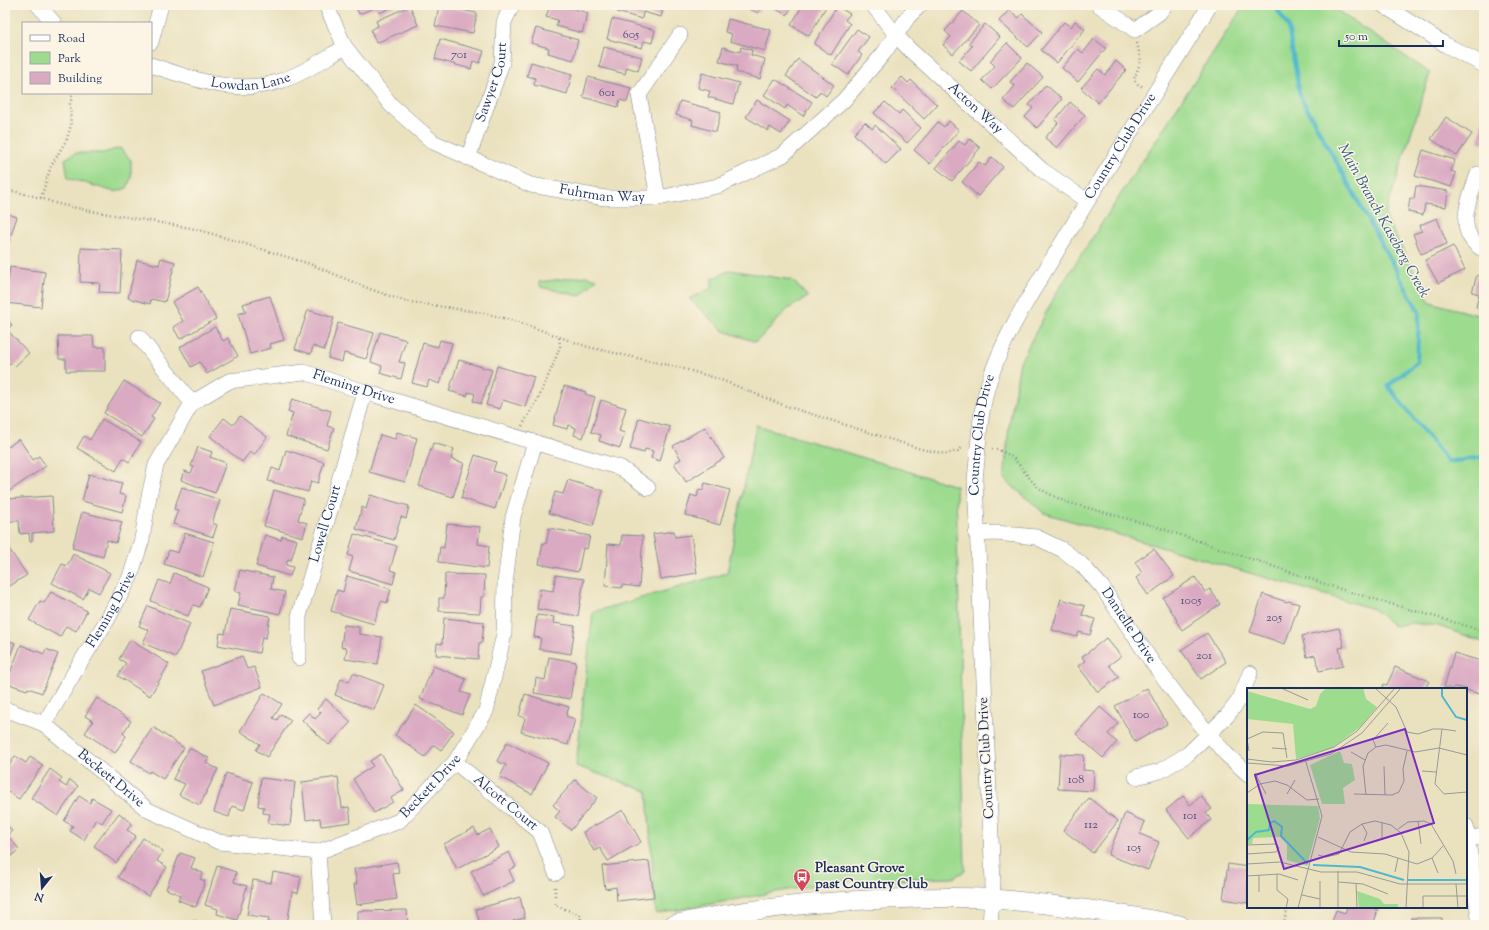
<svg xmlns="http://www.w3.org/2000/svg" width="1489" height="930" font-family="'Sorts Mill Goudy',serif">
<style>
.green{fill:#9ddb8f;stroke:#5c8576}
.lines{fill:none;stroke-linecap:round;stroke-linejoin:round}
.stream{stroke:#50b8ce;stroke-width:4}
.building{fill:#daaac2}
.minor-casing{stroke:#82888e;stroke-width:16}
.major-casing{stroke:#82888e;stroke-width:20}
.path{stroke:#82888e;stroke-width:2.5;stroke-dasharray:1 3;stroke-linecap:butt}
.minor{stroke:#fff;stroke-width:15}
.major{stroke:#fff;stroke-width:19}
.labels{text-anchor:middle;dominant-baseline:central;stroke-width:3;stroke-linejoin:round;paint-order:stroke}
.number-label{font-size:12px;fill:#4b4e77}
.street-label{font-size:14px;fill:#1b2f5e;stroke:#fcf5e5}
.poi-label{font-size:14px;font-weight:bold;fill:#1b2f5e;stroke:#fcf5e5;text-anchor:start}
.water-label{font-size:15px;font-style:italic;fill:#2b5880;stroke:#fcf5e5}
.inset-river{fill:none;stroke:#50b8ce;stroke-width:2}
.inset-road{fill:none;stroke:#979a98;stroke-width:1}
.view{fill:#7b2cbf;fill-opacity:0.15;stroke:#7b2cbf;stroke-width:2}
.inset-edge{fill:none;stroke:#1b2f5e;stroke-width:2}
</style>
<rect width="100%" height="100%" fill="#fcf5e5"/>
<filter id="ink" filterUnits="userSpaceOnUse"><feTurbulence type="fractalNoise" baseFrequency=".025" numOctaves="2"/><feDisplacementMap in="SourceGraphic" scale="8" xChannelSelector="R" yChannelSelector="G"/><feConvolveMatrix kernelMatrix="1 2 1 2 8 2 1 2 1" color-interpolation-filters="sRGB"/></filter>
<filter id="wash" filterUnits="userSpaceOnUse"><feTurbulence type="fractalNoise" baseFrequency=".012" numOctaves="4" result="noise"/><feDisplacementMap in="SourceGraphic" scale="16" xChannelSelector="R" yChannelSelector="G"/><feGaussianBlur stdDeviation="0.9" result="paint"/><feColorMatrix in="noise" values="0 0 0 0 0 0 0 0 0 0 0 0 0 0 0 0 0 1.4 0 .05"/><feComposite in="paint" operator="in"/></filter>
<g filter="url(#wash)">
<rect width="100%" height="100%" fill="#eae2bf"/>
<path class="green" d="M1244,5H1329L1430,73L1385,216L1430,302L1484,317V642L1438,626L1411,623L1394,626L1373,609L1044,513L1004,479L1009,426L1020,362L1057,292Z
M120,148L131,160V178L127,188L115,192L68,178L65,159L75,153H103Z
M730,270L792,280L808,297L788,309L756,342L724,331L689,299L712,288V279Z
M586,276L597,279L580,296L541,287L539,282Z
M756,425L956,486L965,871L953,878L837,881L656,914L647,791L576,766L593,612L727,573Z"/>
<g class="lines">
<path class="stream" d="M1274,5L1288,26L1300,96L1419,312L1417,362L1388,386L1448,462L1484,457"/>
</g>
<g id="blocks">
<path class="building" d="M254,5H273V6L254,7Z
M355,5H397L379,13L376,7L359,14Z
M550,5H560L588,13L582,33L556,26L558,20L546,17Z
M619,5H664L661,17L643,12L642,19L617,12Z
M740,5H762L758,13Z
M768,5H793L787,15Z
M803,5H827L809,36L791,25Z
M410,6L418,25L376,43L371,30L378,26L376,21Z
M439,6L477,13L473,33L435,26Z
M837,6L850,14L845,20L850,24L831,55L814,44Z
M1009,10L1019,18L1022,14L1042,32L1028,47L999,21Z
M963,11L979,25L953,54L943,45L951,37L945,31Z
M612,19L655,30L652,43L644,41L642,48L607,39Z
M728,19L771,30L765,51L730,41L732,34L725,32Z
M1075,21L1085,29L1057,63L1041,50L1064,22L1071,27Z
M985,24L1000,37L971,71L959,61L972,46L969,43Z
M536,28L578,40L573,60L548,53L549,48L531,43Z
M857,29L869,37L858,52L862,55L848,75L832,64Z
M440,39L484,51L480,63L473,61L471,69L435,59Z
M1094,39L1106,48L1078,82L1062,68L1078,49L1083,53Z
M1007,43L1022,58L992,89L982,80L995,66L990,61Z
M604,47L642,57L638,71L627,67L625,74L599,67Z
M723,47L740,52L741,47L752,50L751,55L765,59L760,79L736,72L737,66L719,61Z
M798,59L834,85L826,96L820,91L816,97L786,76Z
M1116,61L1126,70L1098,103L1081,88L1098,69L1105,75Z
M531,62L572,74L567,94L534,85L535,78L527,76Z
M1027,63L1043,77L1014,109L1003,100L1015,86L1010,82Z
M702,73L739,83L733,104L708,97L710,91L698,88Z
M588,77L631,88L627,102L620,100L618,107L583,97Z
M902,77L908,83L911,80L937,105L924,119L892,88Z
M775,79L812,102L803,116L787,105L785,109L764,95Z
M1046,85L1062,99L1037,128L1025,117L1033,108L1029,105Z
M757,100L790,121L781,134L770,127L768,131L746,117Z
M680,101L721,112L716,132L692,125L693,120L676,115Z
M885,102L899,114L902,110L921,128L907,143L874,113Z
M1070,102L1085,115L1057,148L1045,138L1058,123L1055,120Z
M1483,114H1484V143L1479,142Z
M1446,117L1472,134L1457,156L1431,139Z
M949,121L959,130L930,164L914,150L938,122L944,127Z
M865,122L872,129L875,125L901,149L886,164L854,134Z
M970,139L980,148L952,181L936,168L959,141L965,145Z
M1423,150L1455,160L1451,171L1456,173L1451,187L1415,176Z
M992,157L1003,167L978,196L962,182L979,162L985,166Z
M1416,186L1448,191L1446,207L1425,204L1423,215L1408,212L1410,198L1414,199Z
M5,213L17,217L5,253Z
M1437,218L1447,244L1421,254L1413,234L1422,231L1420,225Z
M1453,246L1465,270L1438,283L1425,260Z
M81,248L122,250L120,293L99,292L100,283L80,282Z
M161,258L175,262L165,302L151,299L150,304L128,298L137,260L159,265Z
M10,267L45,272L41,307L5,303V281H8Z
M1477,275L1484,277V309L1476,307L1479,294L1472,292Z
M198,287L216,319L180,339L173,327L183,321L172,302Z
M270,296L284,340L270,344L271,348L250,354L238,314L246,312L243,304Z
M308,310L334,318L324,350L313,346L311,354L295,349Z
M5,317L12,325L7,330L29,353L14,367L10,363L5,367Z
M338,323L374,333L366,359L344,353L342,362L328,358Z
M215,327L223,341L228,338L238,356L207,374L200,362L191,367L180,347Z
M380,332L406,340L399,362L405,363L401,379L380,373L382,366L371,362Z
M58,336H93L94,347H105V371H66V359H59Z
M440,340L452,343L440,384L429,380L427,387L412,383L423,343L438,347Z
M459,360L492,370L481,404L473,401L475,394L468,392L467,396L449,391Z
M497,366L534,377L525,407L503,400L500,409L486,405Z
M124,381L160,403L151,417L154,419L142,437L104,413Z
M564,386L586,392L585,394L595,397L583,438L574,435L576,428L568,425L567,429L553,425Z
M292,399L331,411L327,426L334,428L327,449L286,436L293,413L288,411Z
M601,400L626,408L619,431L625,433L620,448L599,441L601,435L591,432Z
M240,416L267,437L254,455L250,452L242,462L210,436L224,418L233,425Z
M639,418L670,427L660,461L651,458L653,451L645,449L644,453L630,449Z
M102,419L141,442L129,462L123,458L116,471L77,448L84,436L90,440Z
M705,427L724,458L686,482L674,463L681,459L673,446Z
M397,432L417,438L405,482L369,472L380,435L395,439Z
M19,439L33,460L39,456L46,466L8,492L5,487V449Z
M433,443L454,449L451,459L464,463L453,497L419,486Z
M198,447L212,452L210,457L226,463L215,493L181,480L184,471L191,473L194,467L191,466Z
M286,450L324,462L318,483L311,481L308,492L268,481L272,468L280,471Z
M475,455L496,462L493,471L506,475L495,509L461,498Z
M89,474L122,483L119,494L126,496L122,512L82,501Z
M568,480L603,491L593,526L549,513L555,492L563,494Z
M705,483L730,490L720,525L685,515L691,495L697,497L699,489L703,490Z
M182,487L220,500L212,523L217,525L213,537L173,524L178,510L174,509Z
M274,490L304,499L298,520L307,523L303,537L264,526Z
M370,495L409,506L406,519L401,517L394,540L356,529L362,507L366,509Z
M52,496L54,531L32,533V541L30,542L29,533L20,534L19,521H8L6,499Z
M82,512L122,522L116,543L107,540L103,557L72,548Z
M447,524L480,527L478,544L489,546L487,568L438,562L440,547L444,548Z
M549,528L590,536L587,549L583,548L578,572L539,564L543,543L546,544Z
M674,531L675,537L691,535L697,573L661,579L653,534Z
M185,533L214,542L203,577L164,564L169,550L178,553Z
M354,534L397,546L390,570L396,572L393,584L349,571L353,557L348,555Z
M265,535L281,540L282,536L297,540L291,560L288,559L286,565L293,567L290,576L256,566Z
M622,535L643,536L639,587L622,585V588L605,586L608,544L621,545Z
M5,543L27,575L5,589Z
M1154,549L1174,576L1148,595L1136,578L1142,573L1135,562Z
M73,554L110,573L99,593L89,588L83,599L52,583L62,564L67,566Z
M240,570L273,577L271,589L285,592L280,614L238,605L241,593L235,591Z
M174,573L208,587L200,607L193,605L188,616L151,601L159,580L170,584Z
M445,574L485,575L484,597H481L480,613L439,611V598H444Z
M556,575L584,579L578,616L537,609L540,589L553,591Z
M347,576L391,589L387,603L381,601L374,624L331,611L337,590L343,592Z
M1195,577L1205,592L1210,589L1220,604L1182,630L1176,621L1177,620L1163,598Z
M51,592L87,611L76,631L66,626L60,637L29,620L40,601L44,603Z
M1263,594L1287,602L1288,601L1299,604L1285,644L1250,632Z
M1061,599L1085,606L1082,615L1095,619L1090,635L1079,632L1077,637L1052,630Z
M148,606L190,624L176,657L143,643L149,630L139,626Z
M230,609L270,616L266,638L262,637L259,653L218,645L220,633L225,634Z
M537,615L554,617L553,623L575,626L571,654L539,649L541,638L534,637Z
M444,618L484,622L482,643H479L478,659L436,655L437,643L442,644Z
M344,625L359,627V634L382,637L378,664L345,659L347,648L341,647Z
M1339,628L1344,647L1339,648L1343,666L1319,671L1315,655L1307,657L1302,636Z
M1207,633L1226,662L1201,679L1181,650Z
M1106,638L1121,656L1109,665L1119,677L1098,692L1078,666L1085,661L1082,657Z
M5,639L15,643L5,670Z
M130,640L169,664L150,696L118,676L126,663L119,659Z
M21,645L44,654L46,649L58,654L42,693L28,688L27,690L6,683Z
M1454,653L1484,662V682L1480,694L1466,690V689L1454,687L1452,689L1444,687Z
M242,656L247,669L254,667L262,687L214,705L201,671Z
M549,657L576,662L570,699L534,693L536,678L545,680Z
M433,666L466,679L461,692L470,695L462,715L420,699Z
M1395,667L1429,681L1425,689H1382L1384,684L1387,685Z
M353,673L384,685L374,710L335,695L341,679L349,682Z
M1147,688L1167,724L1135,742L1115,706Z
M264,693L282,704L273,718L277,720L281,714L291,720L267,757L256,750L260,744L240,731Z
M525,694L569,707L566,716L575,719L568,745L521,732L525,718L519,716Z
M97,698L131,721L123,733L126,736L115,753L85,733L93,721L85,716Z
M326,699L351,722L329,745L302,720L309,713L315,719L321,713L317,709Z
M416,705L454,732L441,750L434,745L425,757L395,735Z
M1100,707L1118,723L1108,734L1117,742L1103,758L1076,734Z
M153,727L184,748L163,779L150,771L149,773L131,761Z
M507,742L548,763L532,794L500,777L506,765L497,761Z
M189,748L209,758L206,763L218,769L200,805L179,795L185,784L173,779Z
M381,754L404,790L391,798L393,802L374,813L353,779L373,766L370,761Z
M1060,754L1084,755L1083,770L1094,771L1093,791L1058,789Z
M15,756L26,763L30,757L43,765L19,799L5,790V772Z
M50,769L62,778L59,782L66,787L70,780L78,786L58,816L31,798Z
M226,773L253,782L244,810L232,806L229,817L214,812Z
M338,777L342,808L349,807L351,822L321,826L320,818L306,820L302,782Z
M261,778L295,782L290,826L268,823L270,814L263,813L264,807L258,806Z
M575,780L597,798L571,830L555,817L560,811L553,805Z
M79,796L90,803L92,798L111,809L102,823L96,819L84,840L70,831L73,826L64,821Z
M1183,796L1190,805L1201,796L1212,809L1206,813L1211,820L1189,838L1166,810Z
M1089,798L1118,821L1093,853L1063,830Z
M623,810L641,842L608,861L600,848L594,851L583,832Z
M119,813L132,823L127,830L136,836L116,863L94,846Z
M1125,813L1145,822L1140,834L1159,842L1148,870L1108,855Z
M5,823L12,831L7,835L19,849L5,862Z
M474,828L478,835L490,829L499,847L457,869L444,844Z
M143,838L163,851L157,861L167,867L148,896L118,877Z
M509,852L516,867L509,870L514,881L483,896L471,871Z
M180,853L195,858L191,868L203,873L200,879L205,881L196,907L178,900L180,895L166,889Z
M649,861L654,897L617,901L616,887L605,889L602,866Z
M397,862L399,873L393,874L397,899L357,905L354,884H357L354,869Z
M1228,864L1248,867V903L1223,899Z
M217,866L236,872L234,882L247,886L237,920L217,914L218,909L205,905Z
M273,872L301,877L298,893L292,892L287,925L268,922L269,918L247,915L253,880L271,883Z
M520,897L525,918L513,921L514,925H480L476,909Z
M1347,907H1368L1378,910L1373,925H1331L1336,910L1345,913Z
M407,910L408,925H358V911Z
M1411,918H1442V925H1411Z
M193,920L204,925H191Z"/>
</g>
</g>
<g filter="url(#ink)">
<use href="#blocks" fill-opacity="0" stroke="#82888e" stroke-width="1"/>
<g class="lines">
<defs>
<g id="minor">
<path d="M38,5L54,23"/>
<path id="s1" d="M326,5L345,47L391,105L433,142L531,185L605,198H658L718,186L783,155L844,100L884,53L908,17L920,5"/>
<path id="s2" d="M873,5L896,35L909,49L1042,170L1087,201"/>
<path d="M1099,5L1135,30L1159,13L1165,5"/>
<path d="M1383,5L1446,45L1484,65"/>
<path d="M151,42L161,5"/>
<path id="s3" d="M151,65C193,79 236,96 280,81C303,74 324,59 345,47"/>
<path id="s4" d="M468,158L502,63L504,22L512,5"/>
<path d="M1484,174H1478C1469,199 1453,233 1484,250"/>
<path d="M658,198L639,95L680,35"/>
<path d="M139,337L192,403"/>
<path id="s5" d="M976,534L996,533L1036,537L1063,550L1081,564L1102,587L1152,662L1184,705L1226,754L1248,774"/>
<path id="s6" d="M299,658V616L365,392"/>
<path id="s7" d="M5,709L44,724L148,810L219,842L318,852L399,821L455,762L486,711L504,634L505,583L513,517L535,442"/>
<path id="s8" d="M44,724L77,668L106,622L130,577L142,539L149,496L156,465L192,403L229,381L304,372L365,392L621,468L648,488"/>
<path id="s9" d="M455,762L540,832L556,873"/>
<path d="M1136,777L1160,771L1188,754L1227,716L1240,699L1250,673"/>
<path d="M1466,826L1480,925"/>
<path d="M1466,839L1484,836"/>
<path d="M318,852L323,925"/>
<path id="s10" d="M990,925L993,882L975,480C979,444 979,407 992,373C1008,327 1036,287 1060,246C1109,165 1160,85 1210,5"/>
</g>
<path id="major" d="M673,925C743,909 814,902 886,899C921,898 958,896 994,899C1057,904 1118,913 1180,925"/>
</defs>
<use href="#minor" class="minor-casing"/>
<use href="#major" class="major-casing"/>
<path class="path" d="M1137,43L1141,61L1134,79L1136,83L1143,87
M5,189L41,198L58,204L91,211L191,228L213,234L310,264L370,289L404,301L484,313L518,322L588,347L681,368L719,379L783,405L921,449L946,454L958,451L963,447
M41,198L51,166L67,139L71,125L70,104L73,93
M522,426L537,401L554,363L560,346L559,337
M992,449C1017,452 1021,472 1038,487C1046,493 1056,497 1066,502L1154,526L1340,589L1484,631
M555,887V905L580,915L582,925
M1283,925L1288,907"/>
<use href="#minor" class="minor"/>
<use href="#major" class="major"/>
</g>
</g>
<defs>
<symbol id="bus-pin" viewBox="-11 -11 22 30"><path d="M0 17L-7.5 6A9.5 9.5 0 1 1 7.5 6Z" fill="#d1495b" stroke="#fcf5e5"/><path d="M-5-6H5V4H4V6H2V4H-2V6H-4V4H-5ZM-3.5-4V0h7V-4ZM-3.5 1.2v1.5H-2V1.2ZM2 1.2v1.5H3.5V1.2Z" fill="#fff"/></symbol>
</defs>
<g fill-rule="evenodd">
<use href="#bus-pin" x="792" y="867" width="20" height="27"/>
</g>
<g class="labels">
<g class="number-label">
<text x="631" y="35">605</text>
<text x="459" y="55">701</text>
<text x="607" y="93">601</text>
<text x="1191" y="601">1005</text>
<text x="1274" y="618">205</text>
<text x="1204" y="656">201</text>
<text x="1141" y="715">100</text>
<text x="1076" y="780">108</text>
<text x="1190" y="816">101</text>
<text x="1091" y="825">112</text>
<text x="1134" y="848">105</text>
</g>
<g class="street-label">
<text stroke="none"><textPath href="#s3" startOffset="103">Lowdan Lane</textPath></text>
<text stroke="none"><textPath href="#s4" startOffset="80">Sawyer Court</textPath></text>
<text stroke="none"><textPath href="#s2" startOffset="146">Acton Way</textPath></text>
<text stroke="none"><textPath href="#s10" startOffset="815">Country Club Drive</textPath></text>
<text stroke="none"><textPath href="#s1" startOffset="355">Fuhrman Way</textPath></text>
<text stroke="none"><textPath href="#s8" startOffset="528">Fleming Drive</textPath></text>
<text stroke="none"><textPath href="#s10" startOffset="491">Country Club Drive</textPath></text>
<text stroke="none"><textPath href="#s6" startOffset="138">Lowell Court</textPath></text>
<text stroke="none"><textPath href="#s8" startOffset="133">Fleming Drive</textPath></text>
<text stroke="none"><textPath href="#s5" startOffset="191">Danielle Drive</textPath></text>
<text transform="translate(987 758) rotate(-93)">Country Club Drive</text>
<text stroke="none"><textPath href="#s7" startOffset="128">Beckett Drive</textPath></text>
<text stroke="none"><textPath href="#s7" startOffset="488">Beckett Drive</textPath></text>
<text stroke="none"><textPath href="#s9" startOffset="65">Alcott Court</textPath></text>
</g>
<g class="poi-label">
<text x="815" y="869">Pleasant Grove<tspan x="815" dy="16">past Country Club</tspan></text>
</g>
<g class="water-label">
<text transform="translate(1383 221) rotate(61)">Main Branch Kaseberg Creek</text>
</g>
</g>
<g transform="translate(1247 688)">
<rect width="220" height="220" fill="#eae2bf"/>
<path d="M79,0H116L119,11L130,19L113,39L85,60L49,71L46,36L0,31V3L63,21L69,18L73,6ZM93,63L97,75L105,76L108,92L96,100L98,116H75L63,77ZM0,116L71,118L73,130L60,178L40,172V156L33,149L6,150L5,156H0ZM110,203L133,211L137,216H151V220H112Z" fill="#9ddb8f"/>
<path class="inset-river" d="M195,0V8L209,29L220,32M0,152L9,144L22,142L23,135L27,133L35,139L34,148L61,176M66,177L113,179L157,192M161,192H220"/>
<path class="inset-road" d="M34,0L61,12M128,0L149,19L160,44L171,46L186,41H195L209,43M195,41L188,96L197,106L220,104M0,51L16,44L36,45L40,70M0,51L2,63M129,59L126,52L141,35M25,60L40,61M104,64L118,72M0,71L25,74L49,72L87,59L110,43L148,0M0,75L41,78L84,66L115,45L154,0M137,78L138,107M175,83L189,84M8,85L19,106M0,105L13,96L28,93L40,97L60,112L72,111M40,106L48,92M107,106L145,107L152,104L157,93L156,81L160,63M119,107L116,78L121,65L129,59L139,57L168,64L192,60L220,67M171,133L174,156M135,134V152M115,136L120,145L117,153M151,141L161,134L177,133L184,136L206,173L209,186M71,149L104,164L138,166L170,176L185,170L196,158M0,157L29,156L32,160L29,164L0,166M71,167L79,169L92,166L103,144L115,136L128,133L144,137L154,145L162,164L159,220M185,170L191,185M0,176L33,174L74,184H110L153,196H220M91,183V220M148,184L151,170M30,186V202L41,211L39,220M12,187V204M0,188L32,186L51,192M73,193V220M91,194L116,196L141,206M109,195L110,220M209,196L211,220M55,207L73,211M51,220L75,128L58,71M176,220V208H220"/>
<path class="view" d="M158,41L187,135L37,181L8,87Z"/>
<rect width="220" height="220" class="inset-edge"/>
</g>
<rect width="1489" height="930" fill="none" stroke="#fcf5e5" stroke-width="20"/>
<rect x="22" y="22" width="130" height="72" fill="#fcf5e5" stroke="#a2a6af"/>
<rect x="30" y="35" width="20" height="6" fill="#ffffff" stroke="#a2a6af"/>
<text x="58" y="42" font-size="12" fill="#1b2f5e">Road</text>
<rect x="30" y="52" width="20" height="12" fill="#9ddb8f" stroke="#a2a6af"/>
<text x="58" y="62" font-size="12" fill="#1b2f5e">Park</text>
<rect x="30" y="72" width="20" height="12" fill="#daaac2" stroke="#a2a6af"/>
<text x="58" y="82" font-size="12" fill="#1b2f5e">Building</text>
<g transform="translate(42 888) rotate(197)" stroke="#fcf5e5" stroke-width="3" paint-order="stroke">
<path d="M0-3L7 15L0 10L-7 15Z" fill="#1b2f5e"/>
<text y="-6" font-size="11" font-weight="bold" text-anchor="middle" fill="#1b2f5e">N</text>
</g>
<path d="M1339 40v6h104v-6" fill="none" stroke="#1b2f5e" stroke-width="2"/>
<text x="1345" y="40" font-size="12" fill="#1b2f5e" stroke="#fcf5e5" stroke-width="3" paint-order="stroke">50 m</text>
</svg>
